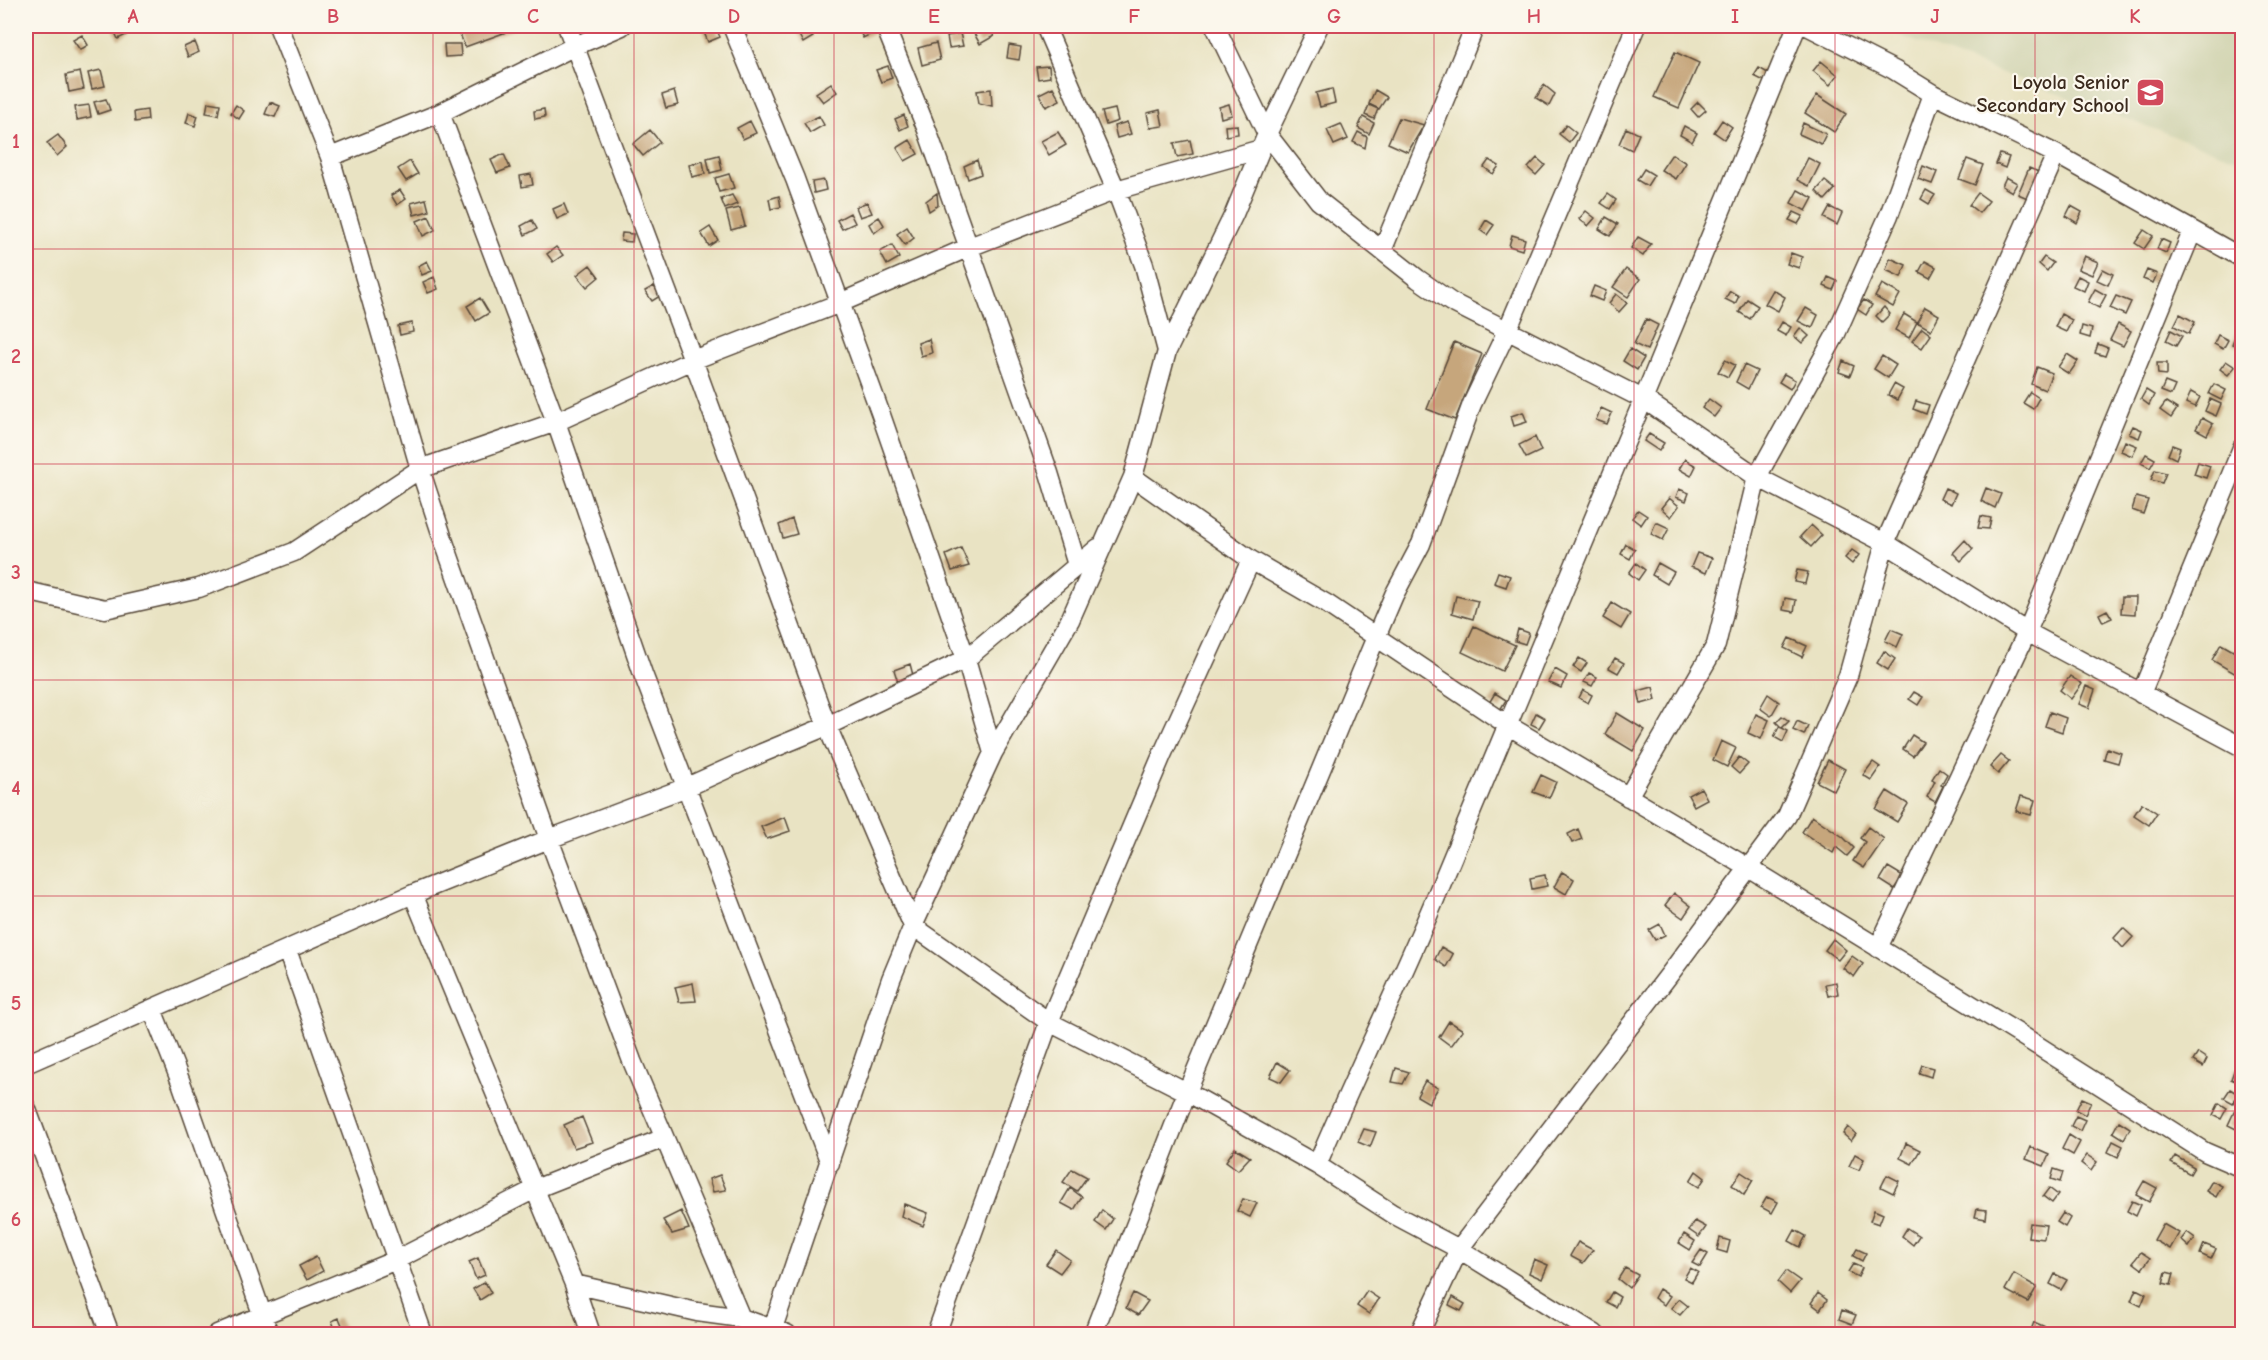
<svg xmlns="http://www.w3.org/2000/svg" width="2268" height="1360" font-family="'Comic Neue',sans-serif">
<style>
.built{fill:#d5d7b6}
.building{fill:#c6a67c}
.lines{fill:none;stroke-linecap:round;stroke-linejoin:round}
.minor-casing{stroke:#554637;stroke-width:21}
.minor{stroke:#fff;stroke-width:18}
.grid{fill:none;stroke:#d1495b;stroke-width:1.5;stroke-opacity:0.55}
.labels{text-anchor:middle;dominant-baseline:central;stroke-width:4.5;stroke-linejoin:round;paint-order:stroke}
.poi-label{font-size:20px;font-weight:bold;fill:#3b2a1e;stroke:#fbf7ec;text-anchor:end}
.neatline{fill:none;stroke:#d1495b;stroke-width:2}
.grid-label{font-size:20px;text-anchor:middle;font-weight:bold;fill:#d1495b}
</style>
<rect width="100%" height="100%" fill="#fbf7ec"/>
<filter id="ink" filterUnits="userSpaceOnUse"><feTurbulence type="fractalNoise" baseFrequency=".0167" numOctaves="2"/><feDisplacementMap in="SourceGraphic" scale="12" xChannelSelector="R" yChannelSelector="G"/><feConvolveMatrix kernelMatrix="1 2 1 2 8 2 1 2 1" color-interpolation-filters="sRGB"/></filter>
<filter id="wash" filterUnits="userSpaceOnUse"><feTurbulence type="fractalNoise" baseFrequency=".008" numOctaves="4" result="noise"/><feDisplacementMap in="SourceGraphic" scale="24" xChannelSelector="R" yChannelSelector="G"/><feGaussianBlur stdDeviation="1.35" result="paint"/><feColorMatrix in="noise" values="0 0 0 0 0 0 0 0 0 0 0 0 0 0 0 0 0 1.4 0 .05"/><feComposite in="paint" operator="in"/></filter>
<g filter="url(#wash)">
<rect width="100%" height="100%" fill="#e9e3c3"/>
<path class="built" d="M1873,26H2242V161Z"/>
<g id="blocks">
<path class="building" d="M118,26H126L130,33L118,39L113,28Z
M457,26H523L465,47Z
M715,26L720,37L708,42L703,30Z
M862,26H874L877,31L863,38L858,28Z
M984,26H987L994,36L980,44L973,32Z
M808,28L813,37L803,43L797,31Z
M960,33L963,46L949,48L947,36Z
M82,35L88,45L80,50L73,40Z
M195,42L199,52L188,57L184,47Z
M936,43L940,60L922,65L918,48Z
M444,44H460L461,56L445,57Z
M1009,45L1021,47L1019,60L1007,58Z
M1675,52L1699,63L1679,108L1654,97Z
M1821,61L1838,75L1830,85L1813,71Z
M888,66L892,78L881,82L876,70Z
M1049,66L1050,77L1038,79L1036,67Z
M1759,68L1768,73L1764,81L1754,76Z
M101,70L105,86L92,89L88,73Z
M80,72L84,89L69,92L66,75Z
M831,83L837,92L823,102L816,93Z
M1544,85L1555,94L1549,106L1536,98Z
M1053,87L1060,100L1046,107L1039,94Z
M991,89L992,106L979,103L977,91Z
M1332,89L1335,103L1320,107L1316,93Z
M1375,90L1387,97L1379,109L1369,104Z
M674,91L678,105L666,108L662,95Z
M1817,95L1846,114L1834,132L1805,113Z
M106,99L110,110L98,114L94,102Z
M208,102L220,104L218,115L206,113Z
M270,102L280,106L275,117L265,114Z
M1698,102L1706,110L1698,117L1691,109Z
M1229,104L1232,115L1221,118L1219,107Z
M89,105L91,117L77,120L75,107Z
M236,105L244,111L239,119L231,113Z
M1369,105L1378,109L1374,119L1365,115Z
M544,109L545,117L535,119L534,111Z
M1115,109L1118,121L1106,125L1102,112Z
M147,110L148,120L135,122L134,112Z
M1160,110L1163,126L1150,128L1147,113Z
M189,113L198,116L195,126L186,123Z
M904,115L908,126L900,130L895,119Z
M819,116L824,125L810,133L804,123Z
M1363,117L1374,123L1369,134L1358,128Z
M1399,118L1424,125L1408,152L1388,143Z
M1722,120L1732,127L1724,139L1714,132Z
M750,121L756,133L743,139L737,128Z
M1127,122L1131,134L1117,138L1114,126Z
M1803,123L1826,134L1821,144L1799,134Z
M1341,124L1348,139L1334,145L1327,130Z
M1237,125L1238,134L1226,136L1225,126Z
M1566,125L1576,133L1569,142L1559,134Z
M1684,126L1697,133L1692,142L1680,135Z
M1626,128L1639,134L1632,150L1619,144Z
M650,130L660,142L643,156L633,144Z
M1058,132L1066,145L1049,155L1041,141Z
M1358,132L1367,137L1365,148L1353,142Z
M58,135L67,147L57,156L47,143Z
M910,140L918,154L905,161L897,148Z
M1190,140L1193,154L1177,157L1174,143Z
M504,154L510,168L497,173L491,160Z
M1672,154L1686,163L1676,179L1661,170Z
M2000,154L2009,157L2005,168L1996,164Z
M719,155L722,170L710,173L707,158Z
M1537,158L1545,165L1536,175L1528,168Z
M1808,158L1820,164L1809,186L1797,180Z
M1967,159L1983,165L1975,185L1959,179Z
M977,160L981,174L968,179L964,166Z
M1489,160L1499,166L1493,174L1484,167Z
M410,161L418,174L406,181L398,169Z
M703,161L705,174L692,177L689,165Z
M1923,166L1937,172L1932,184L1918,179Z
M2029,168L2041,173L2030,199L2018,194Z
M1644,169L1654,175L1647,186L1637,180Z
M531,174L533,185L522,187L520,176Z
M729,174L734,188L719,192L715,178Z
M2006,177L2017,183L2012,192L2002,186Z
M824,180L826,190L814,193L812,182Z
M1825,181L1835,189L1825,200L1816,191Z
M400,190L406,199L397,205L391,195Z
M1798,190L1813,198L1806,211L1791,203Z
M1926,190L1935,195L1929,204L1921,199Z
M937,193L938,205L929,211L926,201Z
M1978,193L1989,201L1979,213L1969,205Z
M1608,194L1616,200L1610,209L1601,203Z
M732,195L737,204L725,209L721,199Z
M779,196L781,207L771,209L769,199Z
M426,199L429,211L414,215L411,203Z
M867,202L872,213L860,217L856,207Z
M564,204L568,214L557,219L553,209Z
M2071,206L2082,212L2077,223L2066,216Z
M1830,207L1842,213L1837,225L1824,218Z
M740,208L745,226L731,230L726,211Z
M1586,211L1595,218L1588,226L1579,219Z
M1794,212L1803,216L1798,224L1789,220Z
M850,213L855,223L842,229L837,220Z
M429,216L435,230L423,236L417,221Z
M879,217L884,225L874,233L869,224Z
M1606,217L1618,224L1610,236L1599,229Z
M532,220L537,229L525,235L521,226Z
M1486,220L1494,225L1487,235L1480,230Z
M710,227L718,240L709,246L701,233Z
M907,227L914,238L905,245L897,234Z
M2144,230L2153,236L2144,249L2135,243Z
M622,233L633,234L632,242L621,241Z
M1512,235L1525,239L1522,250L1509,246Z
M1638,237L1651,244L1643,256L1631,248Z
M2161,239L2170,243L2166,253L2157,249Z
M892,245L899,258L887,265L880,252Z
M556,247L563,255L553,262L547,254Z
M1791,253L1802,257L1799,268L1787,264Z
M2084,256L2098,262L2092,275L2078,269Z
M2044,257L2053,263L2047,271L2039,264Z
M1890,258L1906,265L1901,277L1886,270Z
M427,261L432,271L422,275L418,266Z
M1925,261L1936,267L1930,278L1919,272Z
M590,265L599,277L587,287L577,275Z
M1626,269L1640,279L1628,297L1613,287Z
M2103,269L2113,274L2108,285L2097,280Z
M2147,270L2157,274L2153,283L2143,279Z
M2078,276L2088,281L2084,291L2073,286Z
M434,277L438,289L428,293L423,282Z
M1828,277L1837,281L1833,290L1824,286Z
M1882,284L1900,294L1893,307L1875,297Z
M654,286L660,296L652,301L645,291Z
M1594,286L1606,291L1602,301L1590,296Z
M2095,289L2106,295L2099,308L2088,302Z
M1773,290L1785,297L1778,311L1765,304Z
M1730,291L1739,296L1735,304L1725,299Z
M1616,294L1627,303L1619,312L1609,303Z
M2116,296L2131,302L2125,315L2110,308Z
M480,298L489,313L476,321L467,306Z
M1747,299L1758,306L1750,319L1739,312Z
M1864,300L1872,305L1866,315L1857,309Z
M1884,307L1890,314L1882,322L1876,316Z
M1925,307L1939,315L1931,330L1917,322Z
M1806,308L1818,315L1812,328L1798,321Z
M1904,314L1917,322L1909,338L1895,330Z
M2061,314L2072,320L2066,332L2055,327Z
M2180,314L2195,322L2189,334L2174,326Z
M1646,319L1658,325L1647,350L1634,344Z
M1782,322L1791,327L1786,336L1777,331Z
M412,323L413,332L400,335L398,326Z
M2118,324L2131,331L2123,346L2110,340Z
M2082,326L2092,329L2090,338L2080,335Z
M1800,328L1809,336L1802,343L1794,336Z
M1922,328L1931,335L1922,348L1912,341Z
M2238,329L2242,331V348L2232,344Z
M2171,330L2182,336L2176,346L2166,341Z
M2218,335L2228,340L2223,349L2214,344Z
M929,339L932,353L921,356L918,343Z
M1454,342L1482,354L1455,420L1427,409Z
M2098,344L2108,348L2105,356L2095,353Z
M1630,349L1644,358L1637,370L1623,361Z
M2067,354L2078,361L2069,374L2058,367Z
M1882,356L1896,365L1888,378L1874,369Z
M1725,360L1735,365L1728,377L1718,372Z
M1843,361L1854,366L1850,376L1839,372Z
M2226,361L2235,367L2228,375L2220,369Z
M2157,363H2167V375L2158,374Z
M1744,365L1757,371L1748,389L1736,382Z
M2037,367L2052,373L2045,390L2031,384Z
M1784,374L1795,380L1790,389L1779,382Z
M2165,382L2175,386L2171,395L2161,391Z
M1894,384L1903,389L1897,400L1888,395Z
M2214,384L2226,390L2221,400L2209,394Z
M2146,390L2154,395L2149,405L2141,399Z
M2030,392L2039,398L2033,409L2023,403Z
M2191,392L2200,397L2195,407L2186,403Z
M1709,399L1721,408L1714,417L1702,408Z
M2210,399L2221,404L2216,416L2205,411Z
M1916,401L1929,405L1926,414L1913,409Z
M2166,402L2177,409L2171,418L2160,410Z
M1601,408L1612,413L1607,424L1596,420Z
M1523,412L1527,422L1514,426L1511,416Z
M2202,418L2213,424L2207,435L2196,429Z
M2133,426L2142,430L2139,438L2129,434Z
M1649,434L1664,443L1659,451L1644,441Z
M1535,437L1541,451L1526,458L1519,445Z
M2125,441L2137,446L2132,456L2121,451Z
M2172,445L2180,448L2176,459L2168,455Z
M2146,454L2155,459L2150,468L2141,463Z
M1685,459L1696,466L1691,476L1679,469Z
M2198,462L2210,466L2206,478L2194,474Z
M2155,470L2166,473L2162,483L2151,480Z
M1945,488L1956,493L1951,504L1940,499Z
M1986,488L2001,494L1995,508L1981,501Z
M1679,489L1689,493L1686,501L1676,497Z
M2136,497L2148,500L2143,514L2132,510Z
M1669,498L1679,506L1671,517L1661,508Z
M1638,510L1647,516L1641,525L1632,518Z
M1981,516L1991,518L1989,529L1978,528Z
M792,519L797,534L783,538L779,525Z
M1656,522L1669,528L1663,540L1651,534Z
M1811,525L1822,535L1811,547L1800,537Z
M1965,540L1973,549L1961,561L1953,553Z
M1626,544L1635,549L1630,559L1621,554Z
M961,548L969,566L952,571L946,555Z
M1852,550L1859,555L1852,564L1845,558Z
M1697,553L1712,558L1706,573L1691,567Z
M1636,563L1645,570L1638,580L1629,573Z
M1658,563L1674,572L1667,584L1652,575Z
M1797,570L1808,572L1805,584L1794,582Z
M1498,572L1510,576L1506,587L1494,583Z
M1456,596L1478,601L1473,619L1452,613Z
M2122,597H2136L2135,614L2121,613Z
M1785,598L1796,600L1794,612L1783,610Z
M1612,603L1630,614L1621,629L1603,618Z
M2107,610L2112,618L2103,622L2099,614Z
M1474,626L1515,645L1502,671L1462,652Z
M1518,629L1529,633L1525,644L1515,641Z
M1891,629L1903,634L1897,647L1885,641Z
M1789,638L1807,646L1802,657L1784,648Z
M2221,644L2242,656V662L2236,674L2212,660Z
M1884,651L1895,659L1888,670L1877,663Z
M1579,658L1587,663L1581,672L1573,667Z
M1615,658L1624,663L1618,673L1609,668Z
M910,664L914,679L899,685L894,670Z
M1555,669L1567,676L1561,688L1548,682Z
M1589,673L1597,677L1592,686L1584,682Z
M2070,676L2082,684L2071,699L2060,690Z
M2086,686L2095,690L2089,708L2079,704Z
M1653,687L1656,700L1641,704L1638,691Z
M1583,690L1592,695L1588,703L1579,698Z
M1914,692L1923,697L1918,705L1909,699Z
M1495,693L1506,700L1500,710L1489,703Z
M1768,694L1779,702L1771,716L1760,708Z
M2050,712L2066,718L2062,732L2045,726Z
M1536,713L1545,718L1539,728L1531,724Z
M1617,713L1645,730L1633,751L1605,734Z
M1756,714L1769,720L1761,739L1748,733Z
M1782,716L1789,721L1782,728L1788,731L1783,742L1774,737L1779,727L1782,728L1776,722Z
M1797,721L1808,726L1804,735L1793,730Z
M1912,735L1923,742L1913,756L1903,749Z
M1721,741L1736,748L1727,767L1713,760Z
M2107,748L2121,753L2118,763L2104,759Z
M2001,755L2009,761L1998,774L1990,767Z
M1739,757L1748,764L1739,774L1731,767Z
M1828,760L1845,769L1834,791L1817,782Z
M1873,762L1880,767L1871,780L1863,775Z
M1939,768L1947,774L1941,785L1943,786L1935,802L1927,797L1935,781L1932,779Z
M1541,775L1556,782L1549,798L1533,792Z
M1701,788L1707,799L1694,806L1688,795Z
M1887,791L1908,804L1897,822L1876,809Z
M2021,796L2035,800L2031,815L2016,811Z
M2142,803L2157,813L2149,825L2134,815Z
M1812,816L1843,837L1854,848L1847,856L1836,847L1833,853L1802,832Z
M785,817L790,831L767,839L761,827Z
M1868,827L1884,839L1864,868L1853,861L1865,842L1860,838Z
M1578,829L1582,839L1572,843L1568,834Z
M1888,867L1903,876L1894,889L1880,880Z
M1562,872L1574,879L1566,894L1554,887Z
M1545,875L1547,886L1532,889L1530,878Z
M1674,893L1691,906L1683,918L1665,905Z
M1660,924L1665,935L1655,940L1649,930Z
M2123,928L2133,937L2123,948L2114,938Z
M1833,939L1846,950L1838,960L1825,950Z
M1441,947L1453,954L1446,967L1435,959Z
M1852,956L1863,964L1854,977L1843,968Z
M1836,982L1838,994L1828,996L1825,984Z
M693,983L696,1001L679,1002L675,987Z
M1449,1021L1463,1030L1451,1046L1439,1037Z
M2198,1053L2207,1059L2203,1067L2193,1061Z
M1277,1062L1290,1070L1281,1082L1270,1077Z
M1922,1065L1933,1068L1931,1077L1919,1073Z
M1396,1068L1409,1072L1403,1084L1392,1082Z
M2235,1068L2242,1071L2240,1083L2231,1079Z
M1425,1081L1438,1088L1429,1103L1417,1096Z
M2230,1089L2238,1094L2233,1103L2224,1098Z
M2082,1098L2091,1102L2085,1115L2076,1110Z
M2219,1103L2227,1108L2221,1119L2213,1115Z
M2235,1110L2242,1114V1132L2228,1125Z
M2076,1116L2085,1120L2080,1131L2071,1126Z
M582,1117L592,1142L574,1148L564,1125Z
M2119,1121L2130,1128L2124,1139L2113,1132Z
M1848,1127L1856,1134L1851,1141L1843,1134Z
M1364,1129L1376,1132L1370,1147L1358,1142Z
M2069,1135L2080,1142L2073,1155L2062,1149Z
M2113,1141L2123,1146L2118,1157L2108,1152Z
M1906,1143L1920,1150L1912,1164L1900,1158Z
M2031,1147L2049,1155L2044,1166L2026,1159Z
M1235,1148L1250,1157L1238,1170L1226,1161Z
M1855,1154L1864,1159L1859,1170L1849,1166Z
M2087,1155L2097,1162L2091,1171L2081,1163Z
M2175,1156L2194,1167L2190,1174L2171,1163Z
M1072,1169L1087,1177L1077,1191L1063,1182Z
M2054,1169L2063,1172L2060,1182L2051,1179Z
M1696,1171L1705,1178L1699,1187L1690,1181Z
M1741,1172L1753,1180L1744,1195L1732,1185Z
M720,1175L726,1190L713,1192L709,1179Z
M1887,1175L1899,1181L1893,1193L1881,1187Z
M2144,1181L2157,1188L2149,1202L2136,1195Z
M2212,1181L2222,1186L2216,1197L2206,1191Z
M1070,1188L1082,1197L1074,1210L1061,1203Z
M2049,1188L2058,1195L2052,1203L2043,1196Z
M1767,1197L1778,1202L1772,1213L1761,1207Z
M1243,1199L1257,1203L1250,1217L1237,1211Z
M2132,1201L2141,1205L2136,1216L2127,1211Z
M904,1204L928,1213L923,1226L901,1216Z
M1977,1209L1987,1210L1986,1219L1975,1217Z
M1102,1210L1113,1219L1106,1230L1095,1222Z
M1874,1210L1883,1214L1879,1224L1870,1221Z
M681,1211L689,1229L672,1234L663,1220Z
M2063,1213L2070,1218L2065,1227L2057,1222Z
M1695,1221L1706,1227L1699,1237L1689,1230Z
M2030,1223L2046,1225L2044,1239L2028,1237Z
M2163,1224L2179,1233L2170,1249L2154,1240Z
M1907,1228L1919,1236L1913,1245L1902,1236Z
M1795,1230L1806,1236L1800,1247L1789,1241Z
M2187,1232L2195,1238L2189,1247L2181,1240Z
M1684,1234L1695,1241L1690,1250L1679,1243Z
M1720,1238L1730,1241L1727,1253L1717,1250Z
M1578,1242L1593,1250L1583,1263L1570,1256Z
M2204,1244L2216,1249L2211,1259L2200,1254Z
M1857,1249L1866,1253L1862,1261L1853,1256Z
M1056,1250L1070,1260L1060,1273L1046,1264Z
M1701,1250L1708,1254L1700,1267L1692,1263Z
M2141,1252L2150,1258L2142,1269L2133,1262Z
M316,1257L323,1271L307,1280L299,1266Z
M478,1258L485,1275L476,1279L469,1262Z
M1534,1259L1548,1265L1542,1279L1529,1273Z
M1853,1264L1862,1268L1858,1277L1848,1272Z
M1625,1268L1638,1275L1629,1288L1618,1279Z
M1690,1268L1698,1272L1692,1282L1684,1278Z
M1786,1271L1800,1281L1790,1293L1778,1282Z
M2166,1272L2174,1274L2171,1285L2163,1283Z
M2014,1274L2037,1287L2028,1302L2005,1290Z
M2055,1274L2067,1280L2061,1290L2050,1284Z
M485,1282L491,1293L480,1300L473,1289Z
M1659,1289L1670,1296L1664,1305L1654,1298Z
M2136,1289L2146,1294L2141,1306L2131,1301Z
M1367,1291L1379,1299L1369,1314L1357,1306Z
M1612,1292L1620,1297L1615,1307L1606,1302Z
M1133,1293L1148,1301L1138,1315L1126,1308Z
M1818,1293L1827,1300L1820,1310L1811,1303Z
M1453,1297L1465,1304L1461,1311L1449,1305Z
M1679,1299L1688,1306L1680,1315L1671,1308Z
M1842,1310L1856,1315L1852,1324L1839,1319Z
M339,1318L345,1332L337,1334L332,1321Z
M2034,1322L2045,1327L2042,1334L2030,1333Z"/>
</g>
</g>
<g filter="url(#ink)">
<use href="#blocks" fill-opacity="0" stroke="#554637" stroke-width="1.5"/>
<g class="lines">
<defs>
<path id="minor" d="M278,26L330,157L420,469L444,542L549,839L632,1061L741,1318
M567,26L693,360L827,726L913,926L1049,1022L1187,1092L1317,1165L1393,1214L1459,1249L1595,1334
M732,26L795,179L880,412L966,659L993,753
M885,26L927,130L1049,473L1077,565
M1045,26L1116,190L1144,265L1167,351
M1215,26L1267,134L1319,201L1418,279L1451,302L1645,400L1757,477L1885,543L2027,632L2242,747
M1807,26L1894,70L1933,94L2056,154L2242,258
M440,113L556,422L643,674L830,1163
M330,157L440,113L575,46L622,26
M1382,251L1475,26
M1133,477L1251,560L1327,604L1509,726L1747,867L2024,1037L2205,1152L2242,1168
M26,591L105,609L199,588L294,552L420,469L556,422L693,360L840,303L967,248L1116,190L1261,149
M2141,694L2242,448
M1628,797L1716,645L1757,477L1835,336L1889,215L1933,94
M413,894L574,1284L697,1312L741,1318L787,1334
M1878,948L2027,632L2192,232
M287,950L423,1334
M152,1009L182,1085L269,1334
M26,1064L413,894L549,839L687,787L762,753L827,726L966,659L1098,548
M26,1107L110,1334
M1317,1165C1354,1077 1396,992 1433,904C1557,612 1676,319 1797,26
M574,1284L591,1334
M217,1334L396,1260L535,1189L664,1138
M771,1334L891,979L913,926L993,753L1070,620L1133,477L1167,351L1234,214L1267,134L1319,26
M936,1334L1049,1022L1162,755L1251,560
M1093,1334L1187,1092L1376,637L1394,595L1421,544L1472,404L1507,331L1636,26
M1419,1334L1459,1249L1672,971L1787,816L1848,676L1885,543L2056,154"/>
</defs>
<use href="#minor" class="minor-casing"/>
<use href="#minor" class="minor"/>
</g>
</g>
<path class="grid" d="M233,26V1334M433,26V1334M634,26V1334M834,26V1334M1034,26V1334M1234,26V1334M1434,26V1334M1634,26V1334M1835,26V1334M2035,26V1334M26,249H2242M26,464H2242M26,680H2242M26,896H2242M26,1111H2242"/>
<defs>
<symbol id="school-square" viewBox="-11 -11 22 22"><rect x="-9" y="-9" width="18" height="18" rx="4" fill="#d1495b" stroke="#fbf7ec"/><path d="M0-5L7-2L0 1L-7-2ZM-4 1L0 2.5L4 1V4Q0 6-4 4Z" fill="#fff"/></symbol>
</defs>
<g fill-rule="evenodd">
<use href="#school-square" x="2134" y="76" width="33" height="33"/>
</g>
<g class="labels">
<g class="poi-label">
<text x="2129" y="82">Loyola Senior<tspan x="2129" dy="23">Secondary School</tspan></text>
</g>
</g>
<rect width="2268" height="1360" fill="none" stroke="#fbf7ec" stroke-width="66"/>
<rect x="33" y="33" width="2202" height="1294" class="neatline"/>
<g class="grid-label">
<text x="133" y="23">A</text>
<text x="333" y="23">B</text>
<text x="533" y="23">C</text>
<text x="734" y="23">D</text>
<text x="934" y="23">E</text>
<text x="1134" y="23">F</text>
<text x="1334" y="23">G</text>
<text x="1534" y="23">H</text>
<text x="1735" y="23">I</text>
<text x="1935" y="23">J</text>
<text x="2135" y="23">K</text>
<text x="16" y="148">1</text>
<text x="16" y="363">2</text>
<text x="16" y="579">3</text>
<text x="16" y="795">4</text>
<text x="16" y="1010">5</text>
<text x="16" y="1226">6</text>
</g>
</svg>
